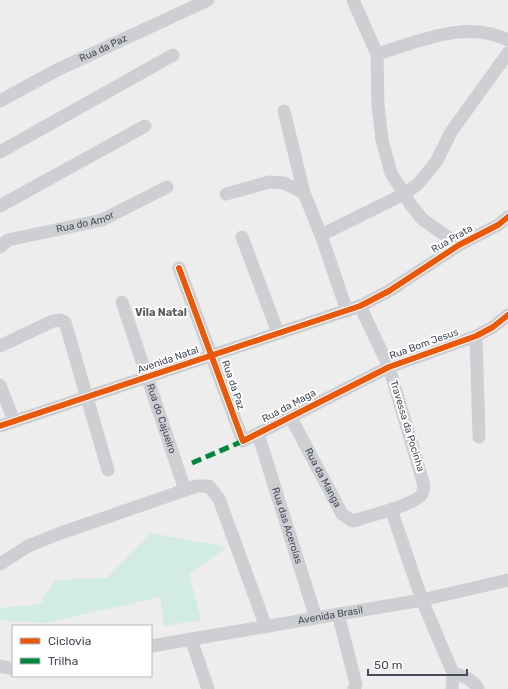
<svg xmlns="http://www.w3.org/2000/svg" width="508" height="689" font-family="Rubik,sans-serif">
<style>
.green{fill:#d2ece3}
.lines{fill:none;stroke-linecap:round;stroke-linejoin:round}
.minor{stroke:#cecfd3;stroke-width:13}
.quiet{stroke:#00873e;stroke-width:5;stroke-dasharray:10 5;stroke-linecap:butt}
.cycleway-casing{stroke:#fff;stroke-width:8}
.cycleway{stroke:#e8590c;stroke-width:6}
.labels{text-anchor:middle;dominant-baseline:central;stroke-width:4;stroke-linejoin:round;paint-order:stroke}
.street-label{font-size:10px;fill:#454b59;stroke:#fff}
.neighbourhood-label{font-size:11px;font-weight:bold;fill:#595b61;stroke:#fff}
</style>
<rect width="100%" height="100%" fill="#eeeded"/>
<path class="green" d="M151,533L227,547L189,574L201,620L164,626L160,597L46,623L0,620V608L40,604L55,580L107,578Z"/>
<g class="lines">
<g class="minor">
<path d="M353,0L377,54L378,105L382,140L391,173L411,205L422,219L459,245"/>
<path d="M377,54C418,42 466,19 508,40"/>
<path id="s1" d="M0,101L57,70L208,0"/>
<path d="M284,111L304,193L321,235L347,311"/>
<path d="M0,152L173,55"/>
<path d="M226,194L269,182L284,183L304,193"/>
<path d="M0,206L145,126"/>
<path d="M321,235L404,194L418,184L436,162L451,132L508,53"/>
<path d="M242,237L278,333"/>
<path id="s2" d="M0,247L8,240L102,220L167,187"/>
<path d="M179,268L243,441L389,367L476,336L493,327L508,315"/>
<path id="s3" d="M122,302L185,490"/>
<path d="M476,336L479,437"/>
<path d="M0,346L53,321L60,320L65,322L108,470"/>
<path d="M0,385L14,421"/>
<path id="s4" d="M290,416L342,514L352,521C366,517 415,505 422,494C424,490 424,486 423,482L389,367L360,306"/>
<path d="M0,426L360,306L389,291L459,245L498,225L508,217"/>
<path id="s5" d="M258,434L316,618"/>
<path d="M391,509L422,600L453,673L452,689"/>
<path d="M0,564L28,546L58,534L197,486H209L219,499L266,627"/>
<path d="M338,614L356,684L354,689"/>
<path d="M191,639L208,689"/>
<path id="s6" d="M151,646L422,600L508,580"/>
<path d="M0,666L13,669"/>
<path d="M453,673C463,676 473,679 478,689"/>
</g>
<path class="quiet" d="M192,463L243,441"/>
<defs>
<path id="cycleway" d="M179,268L243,441L389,367L476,336L493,327L508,315
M0,426L360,306L389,291L459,245L498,225L508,217"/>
</defs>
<use href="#cycleway" class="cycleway-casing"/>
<use href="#cycleway" class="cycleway"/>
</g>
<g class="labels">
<g class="street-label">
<text stroke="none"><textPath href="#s1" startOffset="116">Rua da Paz</textPath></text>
<text stroke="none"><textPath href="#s2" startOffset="90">Rua do Amor</textPath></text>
<text transform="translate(452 239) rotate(-30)">Rua Prata</text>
<text transform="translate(424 344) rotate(-20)">Rua Bom Jesus</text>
<text transform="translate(168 360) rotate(-19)">Avenida Natal</text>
<text transform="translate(233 385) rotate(71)">Rua da Paz</text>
<text transform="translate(289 406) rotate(-28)">Rua da Maga</text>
<text stroke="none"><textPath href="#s3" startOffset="123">Rua do Cajueiro</textPath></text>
<text transform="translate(407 426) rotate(73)">Travessa da Pocinha</text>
<text stroke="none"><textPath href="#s4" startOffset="70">Rua da Manga</textPath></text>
<text stroke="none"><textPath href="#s5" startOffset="96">Rua das Acerolas</textPath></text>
<text stroke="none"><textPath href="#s6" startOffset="182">Avenida Brasil</textPath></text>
</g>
<g class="neighbourhood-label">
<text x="161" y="312">Vila Natal</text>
</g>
</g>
<rect x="12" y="625" width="140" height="52" fill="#ffffff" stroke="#b5b7bd"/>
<rect x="20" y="638" width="20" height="6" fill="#e8590c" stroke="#b5b7bd"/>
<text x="48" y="645" font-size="12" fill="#454b59">Ciclovia</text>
<rect x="20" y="658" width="20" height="6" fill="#00873e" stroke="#b5b7bd"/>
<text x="48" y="665" font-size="12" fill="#454b59">Trilha</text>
<path d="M368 669v6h99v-6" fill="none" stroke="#454b59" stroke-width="2"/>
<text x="374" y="669" font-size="12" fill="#454b59" stroke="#ffffff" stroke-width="3" paint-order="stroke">50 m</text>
</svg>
